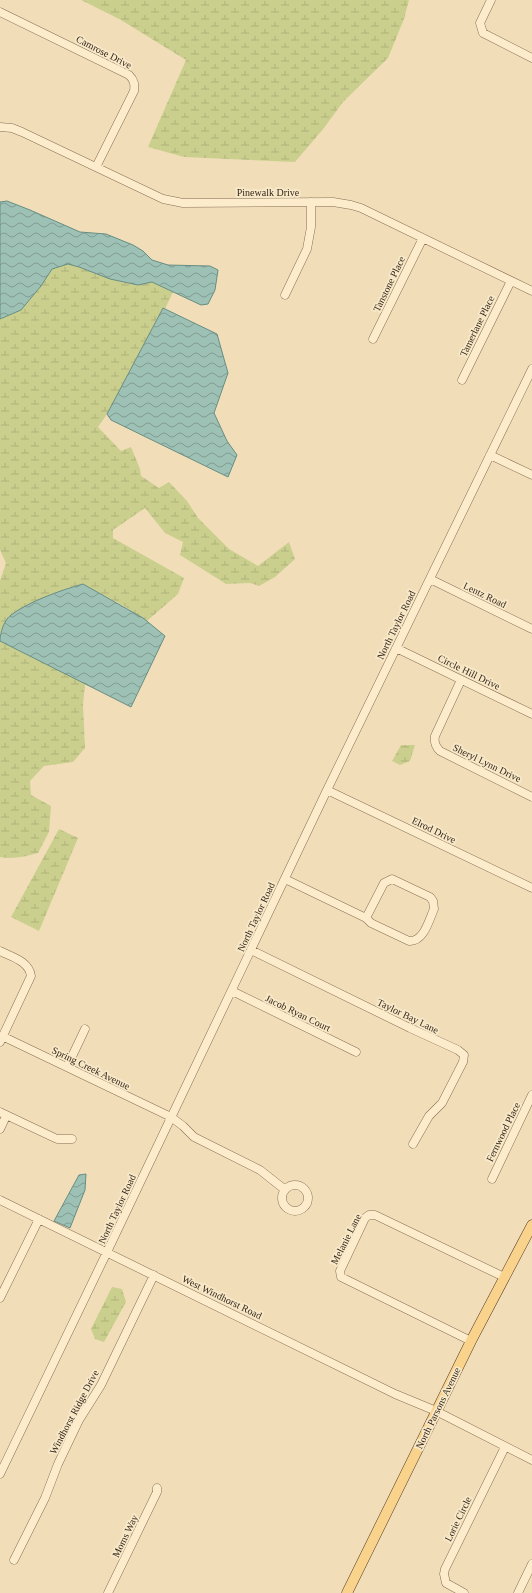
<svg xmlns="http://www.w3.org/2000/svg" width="532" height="1593" font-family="Georgia,serif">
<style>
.wetland{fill:url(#wetland-marsh)}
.water{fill:url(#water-waves);stroke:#668e83}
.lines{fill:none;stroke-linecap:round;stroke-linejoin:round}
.minor-casing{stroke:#886d53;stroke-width:9}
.major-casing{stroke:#553b28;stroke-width:11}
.minor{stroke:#fceccc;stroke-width:8}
.major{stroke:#f9d38c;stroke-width:10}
.labels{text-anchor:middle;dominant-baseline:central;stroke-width:3.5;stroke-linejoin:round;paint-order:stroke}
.street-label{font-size:10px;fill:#362619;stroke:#f8e9c9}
</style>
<defs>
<pattern id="wetland-marsh" width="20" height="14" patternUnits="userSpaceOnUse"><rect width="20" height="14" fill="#cacf8d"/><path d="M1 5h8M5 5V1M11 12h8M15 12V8" fill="none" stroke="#aeb279"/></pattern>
<pattern id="water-waves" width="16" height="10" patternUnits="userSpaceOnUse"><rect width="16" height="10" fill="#9ec1b5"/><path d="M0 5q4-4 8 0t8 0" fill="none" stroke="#829d92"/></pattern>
</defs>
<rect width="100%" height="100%" fill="#f1deb9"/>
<path class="wetland" d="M81,0H409L404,19L388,58L343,102L324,128L295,162L184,157L148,147L186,60L121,20Z
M68,264L79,267L110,279L138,285L152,282L173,292L165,309L163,308L107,414L98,427L121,451L131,447L140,469L141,476L159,488L169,482L187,501L198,518L229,549L258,566L289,542L295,559L275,577L259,586L250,583L226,584L180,555L183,542L165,533L145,508L113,530V538L184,578L178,594L147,621L124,606L82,584L68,588L42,599L9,616L0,634V581L6,563L0,550V319L21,310L41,286L52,269Z
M0,641L85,684L83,705L85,748L73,762L44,766L30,781L31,795L51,806L49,832L38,853C26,856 13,860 0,857Z
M401,745H415L410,761L400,765L392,761Z
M59,829L78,838L39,931L11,917Z
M112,1287L122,1289L126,1302L104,1342L95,1339L91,1329Z"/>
<path class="water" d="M7,201L30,210L80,232L106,234L133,245L143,251L152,260L168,265L210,266L218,270L215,290L208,304L201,305L152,282L138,285L110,279L79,267L68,264L52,269L41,286L21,310L0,319V202Z
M163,308L217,334L228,373L214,413L227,441L237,455L228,477L111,420L107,414Z
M83,584L143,618L165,636L131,707L0,641C0,633 4,620 11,615C28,602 61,590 83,584Z
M86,1174L85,1190L70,1228L54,1221L79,1175Z"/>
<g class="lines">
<defs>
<path id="minor" d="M491,0L480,23L483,33L532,58
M0,12L129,75C134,80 135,84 134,91L96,167
M0,127L12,128L22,132L163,199L183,203L333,202L351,205L361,208L532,291
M285,295L307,249L311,227V202
M373,339L423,238
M462,380L511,281
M490,455L532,475
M430,579L532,629
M396,648L532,714
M461,680L435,736C434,742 435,746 440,751L532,797
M327,790L532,888
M285,879L366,918L371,923L409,941C424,942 429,920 434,909L433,901L430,897L392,879L384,883L366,918
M251,950L410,1028L458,1050L464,1055L463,1062L442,1103L429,1116L413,1144
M0,951C12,957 29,961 31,976L0,1042
M232,991L356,1052
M2,1036L171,1117L183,1126L194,1137L260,1170L284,1189
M67,1067L85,1029
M0,1112L57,1139H72
M0,1129L6,1116
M492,1179L532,1095
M282 1198a13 13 0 1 1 26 0a13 13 0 1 1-26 0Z
M0,1200L395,1394L436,1411L532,1460
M0,1298L39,1219
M471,1341L341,1277L340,1271L365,1218L369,1215H375L504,1277
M0,1474L107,1252L327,790L532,369
M14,1560L45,1498L58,1464L79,1420L101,1385L154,1275
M108,1593L157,1492V1488
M464,1593L446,1583L444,1574L445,1569L505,1447
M518,1593L532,1564"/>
<path id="major" d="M347,1593L471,1341L532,1225"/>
</defs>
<use href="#minor" class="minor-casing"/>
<use href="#major" class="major-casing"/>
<use href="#minor" class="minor"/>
<use href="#major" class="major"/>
</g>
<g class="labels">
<g class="street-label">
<text transform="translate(104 52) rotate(27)">Camrose Drive</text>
<text x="268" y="192">Pinewalk Drive</text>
<text transform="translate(389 284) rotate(-64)">Tanstone Place</text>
<text transform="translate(477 326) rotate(-64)">Tamerlane Place</text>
<text transform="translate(485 595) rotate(26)">Lentz Road</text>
<text transform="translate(396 625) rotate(-64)">North Taylor Road</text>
<text transform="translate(469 672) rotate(26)">Circle Hill Drive</text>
<text transform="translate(487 763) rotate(26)">Sheryl Lynn Drive</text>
<text transform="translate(434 830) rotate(26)">Elrod Drive</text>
<text transform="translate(256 917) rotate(-65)">North Taylor Road</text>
<text transform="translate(298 1013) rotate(26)">Jacob Ryan Court</text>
<text transform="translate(408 1016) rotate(26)">Taylor Bay Lane</text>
<text transform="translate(91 1068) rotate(26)">Spring Creek Avenue</text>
<text transform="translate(503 1132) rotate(-64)">Fernwood Place</text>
<text transform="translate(117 1209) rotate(-65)">North Taylor Road</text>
<text transform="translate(346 1239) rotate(-63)">Melanie Lane</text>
<text transform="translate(222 1297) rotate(26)">West Windhorst Road</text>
<text transform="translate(438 1408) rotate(-64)">North Parsons Avenue</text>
<text transform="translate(74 1412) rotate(-62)">Windhorst Ridge Drive</text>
<text transform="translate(458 1519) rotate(-64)">Lorie Circle</text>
<text transform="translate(125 1536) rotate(-64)">Moms Way</text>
</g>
</g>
</svg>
